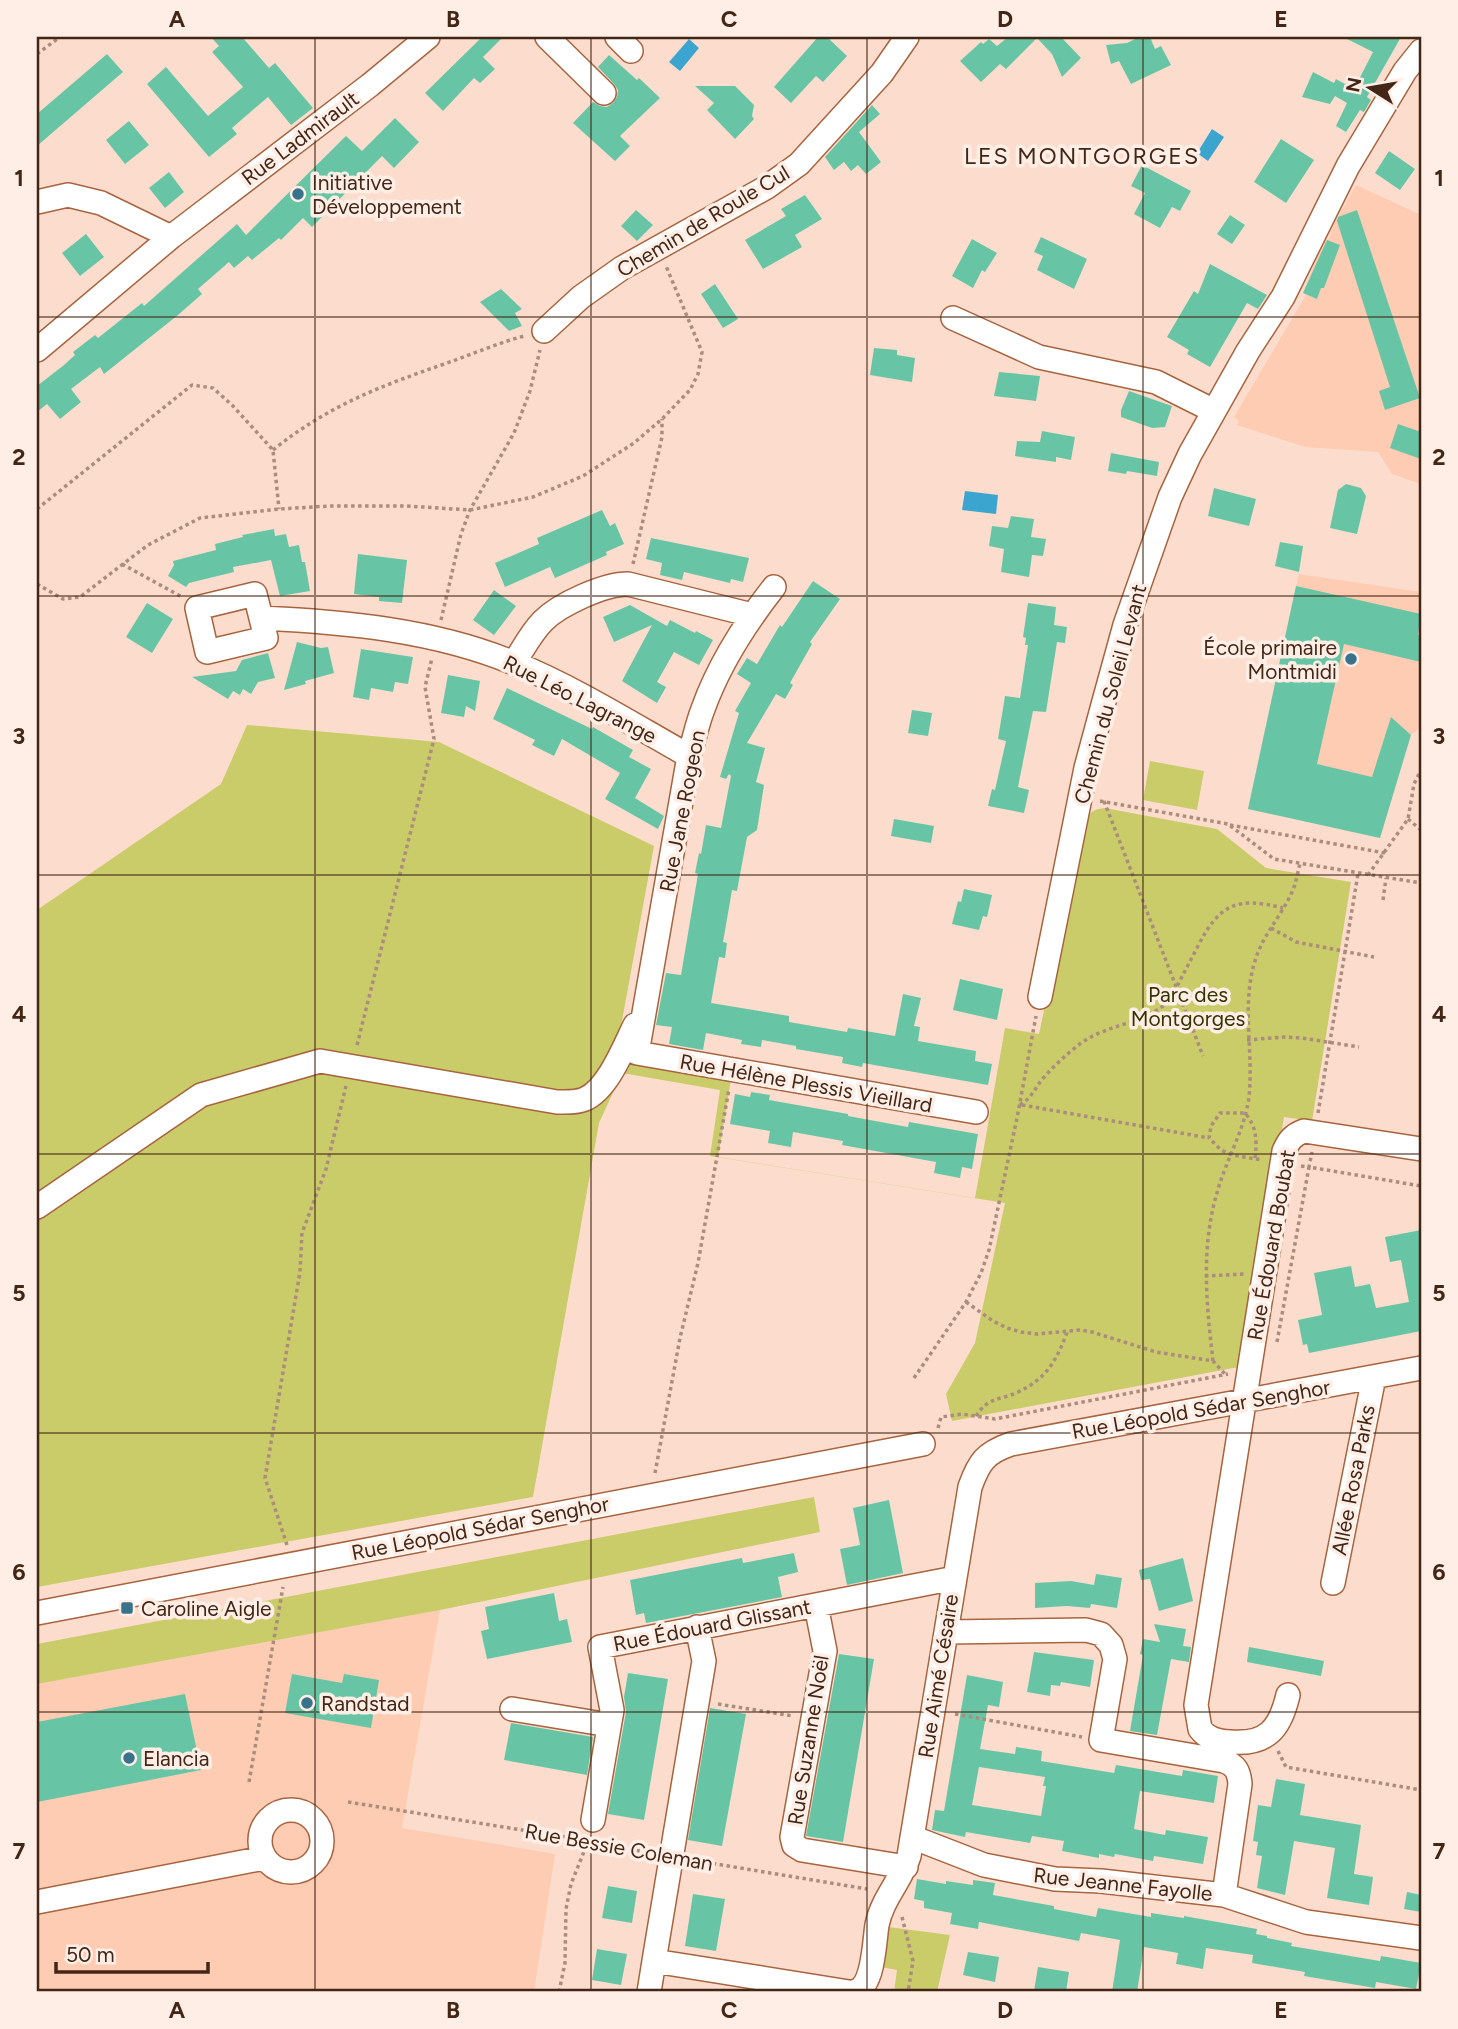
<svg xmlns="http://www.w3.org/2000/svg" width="1458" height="2029" font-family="Figtree,sans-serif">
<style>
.built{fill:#feccb2}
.green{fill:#cacb69}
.water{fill:#3ca5cf}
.building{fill:#67c5a5;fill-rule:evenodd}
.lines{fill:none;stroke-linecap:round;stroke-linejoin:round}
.minor-casing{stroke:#a7643e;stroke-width:26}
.path{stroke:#ab8d7d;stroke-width:3.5;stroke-dasharray:3.5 3.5;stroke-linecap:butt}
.minor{stroke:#fff;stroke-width:23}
.grid{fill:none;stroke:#432616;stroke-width:2;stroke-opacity:0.55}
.poi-dot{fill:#39728b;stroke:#feeee6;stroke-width:2.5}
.labels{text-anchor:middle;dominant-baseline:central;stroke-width:7;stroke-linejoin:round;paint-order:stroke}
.street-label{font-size:21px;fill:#432616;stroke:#feeee6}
.poi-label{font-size:21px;fill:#432616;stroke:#feeee6;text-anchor:start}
.park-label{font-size:21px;fill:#353400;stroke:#feeee6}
.neighbourhood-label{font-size:23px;letter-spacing:2px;fill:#432616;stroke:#feeee6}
.neatline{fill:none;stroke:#432616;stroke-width:2.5}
.grid-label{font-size:23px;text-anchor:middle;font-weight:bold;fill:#432616}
</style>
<rect width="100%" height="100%" fill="#fcddcd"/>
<path class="built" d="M1356,185L1421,215V484L1392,474L1378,452L1305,447L1237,425L1239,421L1234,417L1306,295L1303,293L1324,239L1328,240L1336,218L1338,217Z
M1299,574L1421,592V727L1411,735L1380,838L1248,809Z
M440,1610L402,1828L555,1854L534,1992H37V1684Z"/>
<path class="green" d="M247,725L439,742L654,846L615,1059L731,1079L718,1157L975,1198L1005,1028L1039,1034L1085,819C1091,811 1095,809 1105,808L1217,829L1266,868L1351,882L1312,1121L1284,1117L1244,1366L952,1421L946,1394L975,1343L1005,1203L710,1156L720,1090L622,1073L599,1123L533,1497L37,1587V910L221,784Z
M1150,761L1204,771L1197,810L1143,800Z
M814,1497L820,1532L440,1610L37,1684V1644Z
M888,1927L950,1935L937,1992H894L897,1970L881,1967Z"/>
<path class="water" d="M689,39L699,48L680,71L669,62Z
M1212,129L1224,137L1208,161L1197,153Z
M965,491L998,495L996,514L962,510Z"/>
<path class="building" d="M211,37H242L269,68L275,63L313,108L291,125L268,97L232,128L237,134L209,157L147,84L166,67L208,116L243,87L212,52L219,46Z
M482,37H503L483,57L495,69L480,83L474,78L443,111L425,93Z
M818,37H827L847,56L823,82L816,76L791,103L774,87Z
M1008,37H1061L1081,58L1062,77L1052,54L1037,38L1006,69L1000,64L981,82L960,61L981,42L983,44L989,39L997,46Z
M1139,37H1150L1155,49L1161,46L1171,65L1131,84L1119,61L1111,64L1106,45L1127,43Z
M1343,37H1401L1367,97L1371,100L1364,112L1360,110L1346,132L1336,126L1347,103L1335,96L1330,104L1302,97L1313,72L1334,83L1336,79L1354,89L1373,52Z
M107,54L123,72L37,146V114Z
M609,55L637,80L639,78L660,98L620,136L630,146L615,161L573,123L593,102L600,106L607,107L613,103L617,97L618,90L614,84L598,67Z
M695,86H735L754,105L752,116L754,119L735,139L707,110L714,103Z
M872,105L880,114L859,132L881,162L866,174L858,165L851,171L844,162L834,170L825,157Z
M395,118L419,142L394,168L382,156L312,227L303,218L281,240L279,238L252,260L248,256L234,268L229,262L198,289L202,294L178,315L104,374L100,367L71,389L81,402L60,419L47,404L37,412V386L64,365L75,355L73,352L95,335L98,338L142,303L144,306L237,224L246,235L346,136L362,151Z
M129,121L149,145L125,164L106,140Z
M1281,139L1314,160L1286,203L1254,182Z
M1389,151L1415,169L1400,190L1375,173Z
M1142,165L1191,191L1180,211L1172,207L1160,228L1134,214L1145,193L1131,186Z
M169,172L184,192L165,208L149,188Z
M805,195L822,219L795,235L802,247L763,269L745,240L786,216L781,209Z
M636,210L653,225L637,241L621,226Z
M1357,210L1420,398L1385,410L1379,391L1390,387L1337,221L1338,217Z
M1230,215L1245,225L1232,244L1217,234Z
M86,234L104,257L80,276L62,253Z
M1041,237L1087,259L1074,289L1037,270L1043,256L1034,252Z
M972,239L997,253L985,272L982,270L973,288L952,276Z
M1327,240L1340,245L1324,288H1321L1317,299L1303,293Z
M1210,264L1267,295L1258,309L1247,303L1210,367L1187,354L1189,350L1167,337L1194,291L1198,294Z
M715,284L738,319L723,328L701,294Z
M501,289L522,309L515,313L522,326L509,331L480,302Z
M874,348L897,350V355L915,358L912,382L870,375Z
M999,372L1040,376L1036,401L994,396Z
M1129,391L1172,406L1165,427L1152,428L1121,417V410Z
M1398,424L1421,432V459L1390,448Z
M1042,431L1075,437L1071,460L1056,457V462L1015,456L1017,441L1040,442Z
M1111,453L1159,462L1157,476L1127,471L1126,474L1108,471Z
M1346,484L1361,488L1366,496L1357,534L1330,528L1338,490Z
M1214,488L1256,499L1249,526L1208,516Z
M602,510L610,526L615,523L624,544L606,552L607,555L555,578L550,567L505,587L495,563L539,544L537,538Z
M1011,516L1034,519L1031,537L1046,539L1043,556L1032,555L1029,577L1001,572L1004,549L989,546L992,526L1008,528Z
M274,529L275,536L286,534L289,547L299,545L302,562H305L310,591L280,596L271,560L233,567L234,572L189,583L186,587L168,576L174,565L173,561L216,550L215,544L243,537L242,535Z
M651,538L749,558L743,582L731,579L730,583L684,572L682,580L660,575L662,563L646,559Z
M1280,542L1303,546L1299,572L1275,566Z
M358,554L407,560L402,603L379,601V597L354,594Z
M813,581L840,599L810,642L812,644L790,683L793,685L785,699L776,694L747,743L765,748L756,782L764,785L757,830L747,837L737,891L732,890L723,942L727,943L725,958L719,957L711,1003L789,1016V1022L847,1032L848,1028L895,1036L903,994L921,998L914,1026L920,1027L918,1041L976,1051L975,1061L992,1064L988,1085L863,1063L862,1067L842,1063L843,1057L796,1049V1046L762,1040L761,1047L741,1044L742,1040L706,1033L703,1050L669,1044L672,1027L656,1025L666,973L681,975L698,874L695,873L699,853L701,854L706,825L721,828L731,776L729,774L726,779L720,777L739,713L735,711L751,683L737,674L747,658L757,664L780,625L782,627Z
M1296,586L1421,614L1418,635L1421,636V662L1344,644L1317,764L1372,777L1391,717L1411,735L1380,838L1248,809Z
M494,590L516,606L494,635L473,620Z
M147,603L173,619L152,653L126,637Z
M1028,603L1056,607L1054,625L1067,627L1065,643L1057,642L1046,712L1033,711L1018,787L1029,790L1024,813L988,806L992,789L995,790L1006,741L998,739L1005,696L1020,698L1028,645H1025L1026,638L1023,637Z
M630,605L667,626L670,620L695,633L696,631L713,640L699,665L674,652L657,682L666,687L657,703L622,681L652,625L614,642L603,617Z
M297,642L321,648L328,647L334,673L305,681L306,684L284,690Z
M361,649L413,657L408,684L395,682L393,692L371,688L369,700L353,697Z
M268,653L275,678L258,682L251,694L243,689L240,695L233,691L228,699L192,677L236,671L242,660Z
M448,675L480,681L475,711L466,706L464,717L441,713Z
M507,688L592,729L593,727L633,750L629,757L651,769L635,798L664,816L658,829L605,799L620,773L562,739L554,756L532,745L535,740L493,719Z
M912,710L932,713L928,736L908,733Z
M894,819L934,826L931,843L891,836Z
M964,889L992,895L987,917L983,916L979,930L952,924L958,901L961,902Z
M960,979L1003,989L997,1020L953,1010Z
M751,1092L770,1095L769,1100L848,1114V1116L908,1127L909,1122L978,1134L972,1169L962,1167L960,1178L934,1173L936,1162L842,1145L843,1141L793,1132L791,1147L768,1143L770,1131L730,1124L735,1094L750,1097Z
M1421,1230V1331L1309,1353L1307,1344L1303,1345L1298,1320L1322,1315L1314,1273L1351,1266L1355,1287L1370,1284L1376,1308L1409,1302L1401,1260L1390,1262L1385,1237Z
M889,1500L903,1573L847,1585L840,1549L860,1545L853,1508Z
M794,1553L798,1572L778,1577L782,1597L646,1623L644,1613L636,1615L630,1580L742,1558L743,1563Z
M1183,1558L1193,1601L1159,1611L1150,1579L1141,1580L1139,1570Z
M1096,1574L1122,1578L1117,1608L1091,1604L1090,1608L1067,1606L1035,1608V1583L1071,1581L1094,1585Z
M554,1593L559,1621L567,1619L572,1642L487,1659L481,1631L489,1629L485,1607Z
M1154,1624L1186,1629L1183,1646L1191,1647L1189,1662L1171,1659L1157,1735L1130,1731L1143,1655L1140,1654L1143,1639L1160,1642Z
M1249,1647L1324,1661L1321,1676L1247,1662Z
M1034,1652L1094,1660L1090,1687L1061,1682L1060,1686L1051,1685L1050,1696L1027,1692Z
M839,1654L874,1659L843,1842L806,1836Z
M628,1673L668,1679L644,1820L608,1814L626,1712L624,1697Z
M292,1674L342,1683L344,1674L379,1680L371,1728L285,1713Z
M967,1675L1003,1682L999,1707L988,1705L980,1749L1015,1754L1016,1747L1042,1751L1041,1761L1114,1773L1116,1765L1182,1776L1183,1770L1218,1776L1214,1803L1140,1791L1134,1829L1165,1835L1166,1830L1208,1837L1203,1864L1154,1856L1153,1861L1115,1854L1114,1857L1099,1854V1858L1062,1851L1064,1841L1032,1836L1030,1843L966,1832L965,1837L932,1830L935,1810L944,1811ZM979,1767L1045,1777L1043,1786H1046L1041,1816L972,1805Z
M185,1694L201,1770L37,1802V1722Z
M710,1708L746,1714L722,1846L688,1840Z
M511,1723L593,1737L587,1775L504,1760Z
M1276,1779L1305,1784L1300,1815L1361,1825L1354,1874L1373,1877L1369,1905L1327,1898L1335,1848L1294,1841L1285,1895L1257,1888L1262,1856L1256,1855L1258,1842L1253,1841L1258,1805L1271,1807Z
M917,1879L946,1884V1881L973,1885V1880L995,1883L993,1895L1054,1906V1909L1096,1917L1098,1908L1151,1917V1913L1184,1918V1916L1257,1929L1256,1934L1267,1936V1938L1292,1943L1291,1946L1380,1961L1381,1956L1421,1963L1416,1989L1376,1982L1375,1988L1304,1976L1305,1972L1252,1963L1253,1955L1206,1948L1203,1969L1176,1964L1178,1953L1144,1947L1137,1992H1112L1120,1940L1081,1933L1079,1941L979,1922L978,1929L950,1924L952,1913L924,1908V1901L914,1899Z
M608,1886L637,1891L632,1923L602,1918Z
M1407,1892L1421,1895V1912L1404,1909Z
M693,1894L725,1899L716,1951L685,1946Z
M597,1949L627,1954L621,1985L592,1980Z
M968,1952L999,1957L995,1982L963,1975Z
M1038,1967L1069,1972L1066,1992L1034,1991Z"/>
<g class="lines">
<defs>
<path id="minor" d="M547,37L604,93
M617,37L631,51
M37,202L68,195L101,203L171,237
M953,318L1039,357L1156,382L1214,411
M544,331L581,297L622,268L767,187L799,164L882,73L907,37
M37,350L171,237L370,85L428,37
M774,587C745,624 719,664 703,709C697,724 694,740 689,756L637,1053L976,1112
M255,594L266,638L207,652L197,608Z
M261,618C346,622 434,630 514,663C575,688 632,724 689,756
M514,663C523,649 531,633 543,621C560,604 604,584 628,584L752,615
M1040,997L1086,768L1103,705L1125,625L1170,497L1190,454L1248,351L1283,297L1348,166L1405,71L1421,51
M37,1207L201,1095L320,1061L557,1102C566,1102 576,1103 585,1099C608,1089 624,1047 635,1025
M1333,1583L1374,1377
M816,1605L825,1651L792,1837L794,1845L802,1850L906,1867
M37,1613L923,1444
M697,1627L704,1661L654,1961L849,1992
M1288,1695C1280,1729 1267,1745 1230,1742C1217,1741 1208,1739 1200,1729L1196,1705L1284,1151C1289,1140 1293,1135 1304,1131L1421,1149
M512,1709L609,1725
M260 1841a31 31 0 1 1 62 0a31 31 0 1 1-62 0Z
M593,1820L612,1710L600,1647L955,1578
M912,1837L984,1865L1055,1879L1101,1881L1224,1895L1240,1784C1239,1772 1236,1765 1224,1761L1101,1740L1115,1659L1111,1645L1101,1634L1086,1630L946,1632
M1224,1895L1306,1922L1421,1938
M37,1902L264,1858
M649,1992L654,1961
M853,1992C874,1989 874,1943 877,1925C882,1899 901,1881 909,1856L970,1487C979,1462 985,1453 1011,1444L1421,1368"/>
</defs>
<use href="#minor" class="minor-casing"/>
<path class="path" d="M37,54L60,37
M273,450C329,405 381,386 447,363C473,354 498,343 524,336
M37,509L192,385L213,388L232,405L273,450L279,509
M122,564L182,597
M633,564L662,437V419
M37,584L63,599L80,597L148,545L200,518L279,509L330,506H407L470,510L533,497L583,476L634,443L662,419L690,390L698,374L702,352L666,266
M441,620L461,534L470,510L514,433L530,391L540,350
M1100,801L1228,824L1274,859L1421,883
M1104,801L1203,1056
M1408,819L1421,830
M1230,825L1385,853
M1368,875L1408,819L1414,784L1421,770
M1383,900L1386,878
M1271,928L1296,942L1374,957
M1247,1040L1284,1037L1302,1038L1359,1047
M357,1045L434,739L425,687L432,658
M1020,1105C1033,1097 1035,1087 1045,1076C1056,1064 1068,1053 1081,1043C1108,1024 1144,1024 1169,1001C1179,983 1188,965 1198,946C1219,905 1236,896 1283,908
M1022,1105L1209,1138
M1318,1113L1358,874
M1255,1158C1257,1141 1257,1127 1245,1113H1220L1211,1126L1209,1138L1221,1150L1232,1155L1262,1160
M1301,1166L1309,1167L1312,1152
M1205,1276L1245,1274
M966,1302L993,1321L1007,1328L1021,1332L1037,1334L1080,1330L1092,1332L1156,1352L1213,1361L1225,1374
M1277,1342L1309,1167L1421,1186
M1213,1361C1206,1301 1200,1242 1220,1183C1229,1155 1245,1127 1249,1097C1254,1050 1240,1001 1257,955C1266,930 1287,909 1295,884C1297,878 1298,870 1300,864
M914,1378L966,1302L981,1273L989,1250L1017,1118L1036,1016
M976,1416C989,1396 999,1401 1018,1392C1048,1378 1057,1359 1068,1330
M938,1428L941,1417L962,1414L995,1419L1228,1374
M655,1473L680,1338L698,1263L729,1089
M287,1545L265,1478L300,1272L302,1233L326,1169L346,1086
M718,1704L793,1716
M955,1714L1082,1737
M1278,1751L1286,1767L1421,1790
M249,1782L283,1587
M348,1802L584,1840
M595,1842L650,1853
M692,1860L867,1889
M902,1917L913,1961L908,1992
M559,1992L565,1963L566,1909L571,1884L589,1839"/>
<use href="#minor" class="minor"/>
</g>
<path class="grid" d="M315,37V1992M591,37V1992M867,37V1992M1143,37V1992M37,317H1421M37,596H1421M37,875H1421M37,1154H1421M37,1433H1421M37,1712H1421"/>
<g class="poi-dot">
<circle cx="298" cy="194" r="7"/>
<circle cx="1351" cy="659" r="7"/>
<rect x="120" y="1601" width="14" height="14" rx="3.5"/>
<circle cx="307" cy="1703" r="7"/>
<circle cx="129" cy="1758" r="7"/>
</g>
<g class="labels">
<g class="street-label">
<text transform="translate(300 138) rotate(-37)">Rue Ladmirault</text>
<text transform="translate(703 221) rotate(-31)">Chemin de Roule Cul</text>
<text transform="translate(1110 694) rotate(-75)">Chemin du Soleil Levant</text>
<text transform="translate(580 699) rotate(27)">Rue Léo Lagrange</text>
<text transform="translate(682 811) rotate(-79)">Rue Jane Rogeon</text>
<text transform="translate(806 1083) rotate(10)">Rue Hélène Plessis Vieillard</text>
<text transform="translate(1271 1245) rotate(-80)">Rue Édouard Boubat</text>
<text transform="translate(1201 1409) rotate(-10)">Rue Léopold Sédar Senghor</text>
<text transform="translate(1353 1480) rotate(-79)">Allée Rosa Parks</text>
<text transform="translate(480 1528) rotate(-11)">Rue Léopold Sédar Senghor</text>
<text transform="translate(712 1625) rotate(-11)">Rue Édouard Glissant</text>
<text transform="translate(938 1676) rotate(-81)">Rue Aimé Césaire</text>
<text transform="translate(808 1740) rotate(-81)">Rue Suzanne Noël</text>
<text transform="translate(619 1847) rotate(10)">Rue Bessie Coleman</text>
<text transform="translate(1123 1884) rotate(6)">Rue Jeanne Fayolle</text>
</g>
<g class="poi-label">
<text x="312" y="182">Initiative<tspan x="312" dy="24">Développement</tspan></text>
<text x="1337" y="647" text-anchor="end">École primaire<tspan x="1337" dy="24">Montmidi</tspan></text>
<text x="141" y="1608">Caroline Aigle</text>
<text x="321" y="1703">Randstad</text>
<text x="143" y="1758">Elancia</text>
</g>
<g class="park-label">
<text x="1188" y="994">Parc des<tspan x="1188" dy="24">Montgorges</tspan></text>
</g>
<g class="neighbourhood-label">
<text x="1082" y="156">LES MONTGORGES</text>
</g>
</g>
<rect width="1458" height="2029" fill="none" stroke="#feeee6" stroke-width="77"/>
<g transform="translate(1370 88) rotate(281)" stroke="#feeee6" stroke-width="5" paint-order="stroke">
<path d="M0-5L12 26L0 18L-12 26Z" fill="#432616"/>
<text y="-10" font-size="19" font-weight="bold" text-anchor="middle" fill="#432616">N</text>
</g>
<path d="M56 1962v10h152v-10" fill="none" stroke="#432616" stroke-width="3.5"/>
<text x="66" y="1962" font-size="21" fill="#432616" stroke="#feeee6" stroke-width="5" paint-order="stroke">50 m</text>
<rect x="38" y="38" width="1382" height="1952" class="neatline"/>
<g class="grid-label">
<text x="177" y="27">A</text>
<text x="453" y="27">B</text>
<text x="729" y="27">C</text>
<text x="1005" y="27">D</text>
<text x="1281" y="27">E</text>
<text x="19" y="186">1</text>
<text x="1439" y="186">1</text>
<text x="19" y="465">2</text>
<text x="1439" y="465">2</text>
<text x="19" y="744">3</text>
<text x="1439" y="744">3</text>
<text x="19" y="1022">4</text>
<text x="1439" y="1022">4</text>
<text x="19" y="1301">5</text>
<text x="1439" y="1301">5</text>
<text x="19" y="1580">6</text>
<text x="1439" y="1580">6</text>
<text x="19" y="1859">7</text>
<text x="1439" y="1859">7</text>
<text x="177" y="2018">A</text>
<text x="453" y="2018">B</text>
<text x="729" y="2018">C</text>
<text x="1005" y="2018">D</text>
<text x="1281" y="2018">E</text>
</g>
</svg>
